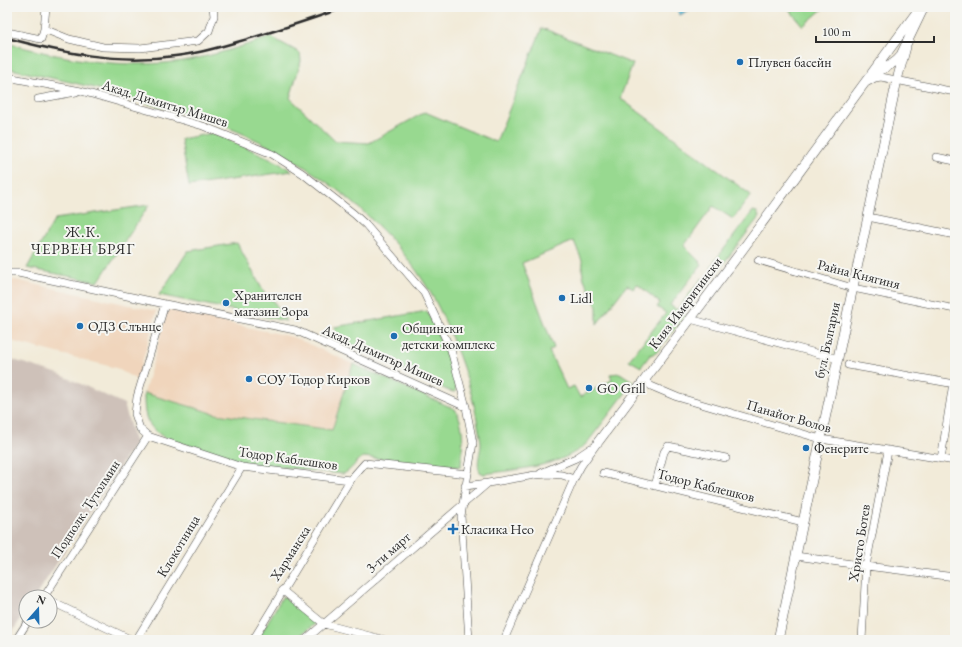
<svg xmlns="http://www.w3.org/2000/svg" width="962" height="647" font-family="'EB Garamond',serif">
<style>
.built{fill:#f0d5bc}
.industrial{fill:#cec1b9}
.green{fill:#98d990;stroke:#62825e}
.water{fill:#5bbcd9;stroke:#437482}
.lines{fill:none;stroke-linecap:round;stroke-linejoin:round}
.minor-casing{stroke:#494845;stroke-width:8}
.tertiary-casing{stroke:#494845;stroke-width:10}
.minor{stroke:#fff;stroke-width:7}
.tertiary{stroke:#fff;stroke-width:9}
.rail{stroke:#2b2b2b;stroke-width:2.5}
.poi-dot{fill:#1f6fb2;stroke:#f6f6f2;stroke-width:1.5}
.labels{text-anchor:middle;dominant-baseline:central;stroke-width:4;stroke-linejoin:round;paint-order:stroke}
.poi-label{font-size:14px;fill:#2b2b2b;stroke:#f6f6f2;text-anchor:start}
.street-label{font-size:14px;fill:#2b2b2b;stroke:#f6f6f2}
.neighbourhood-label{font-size:15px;letter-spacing:1px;fill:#2b2b2b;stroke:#f6f6f2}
</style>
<rect width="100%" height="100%" fill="#f6f6f2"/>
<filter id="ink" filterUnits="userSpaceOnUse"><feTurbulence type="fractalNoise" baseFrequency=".025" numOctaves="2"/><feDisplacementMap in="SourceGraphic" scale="8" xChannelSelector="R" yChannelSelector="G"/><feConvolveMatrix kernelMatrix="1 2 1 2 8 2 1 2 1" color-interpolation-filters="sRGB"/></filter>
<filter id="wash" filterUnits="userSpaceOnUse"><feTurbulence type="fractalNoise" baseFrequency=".012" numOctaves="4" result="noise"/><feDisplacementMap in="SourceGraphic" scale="16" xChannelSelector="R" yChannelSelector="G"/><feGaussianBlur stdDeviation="0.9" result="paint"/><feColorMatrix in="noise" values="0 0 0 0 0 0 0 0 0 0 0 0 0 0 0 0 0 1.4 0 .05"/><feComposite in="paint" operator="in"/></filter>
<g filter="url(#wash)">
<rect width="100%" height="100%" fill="#f2ebd9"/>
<path class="built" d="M15,280L157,311L137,380L116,368L7,340V281Z
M168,310L293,337L353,364L332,430L216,414L144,393Z"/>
<path class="industrial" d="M7,358L59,374L124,404L135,443L35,597H26V611L7,640Z"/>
<path class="green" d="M787,7H825L803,26Z
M542,28L633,64L620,98L751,195L733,219L713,206L684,246L702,264L670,305L677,310L702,278L704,280L703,283L682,311L686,314L656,353L650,355L641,367L629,360L666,313L657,307L660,303L637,284L633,289L627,285L597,324V307L584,279L582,270L583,263L574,241L522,263L554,348L549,351L567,389L574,386L580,397L612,380L610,374L620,373L634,382L587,443C562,467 517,469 484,474L480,472C476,464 480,454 481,445C481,439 479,432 478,425C472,388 458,351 443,317C403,227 302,152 210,121C194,116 177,112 160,107C137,100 114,93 91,87C63,80 35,75 7,68V43C62,58 107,67 164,63C172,62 180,62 188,60C216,55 243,46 271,37L300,53L301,61L290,98L335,141L369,143L425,112L496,142Z
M213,133L272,159L292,171L189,186L181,139Z
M149,205L98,282L27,268L55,219Z
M753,211L757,212L759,217L717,272H712L711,266Z
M237,243L267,298L273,300L286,321L159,295L188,251Z
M427,311L445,350L456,387L455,392L449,391L356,347L337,336L334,327Z
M353,364L455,409C466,427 462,447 461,467L363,457C355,462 352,470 343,474L243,463L165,438C145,425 144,416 144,393L216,414L332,430Z
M283,596L316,623L294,640H257Z"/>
<path class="water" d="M676,7H695L680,15Z"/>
</g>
<g filter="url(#ink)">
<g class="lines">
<defs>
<path id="minor" d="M44,29L69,39L103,47L140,48L198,41L209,31L214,16L213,7
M7,32L41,39L44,29L46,7
M7,77L81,91L203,126L272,154L302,173L354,214L366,225L424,293L451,350L466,407L473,443L461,516L469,640
M868,82L875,78L881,77L955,92
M38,99L76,92
M936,157L955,161
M868,217L955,235
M758,260L853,288L955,309
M7,273H18L165,304L295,330L466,407
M165,304L137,397L135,414L140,429L148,436L242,467L350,480L365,463L468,474
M690,319L838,359
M848,365L955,384
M645,381L651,386L677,397L821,439L955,461
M941,459L953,383
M541,473L576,458L591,448
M603,473L803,522
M465,486L488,483
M655,486L664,452L668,446L726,458
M796,556L866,566L955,577
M282,590L324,624L385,640
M44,597L148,436
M50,601L132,640
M16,640L28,621
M136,640L242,467
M253,640L350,480
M305,640L488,483L535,475L549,474L562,475L574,479
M504,640L574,479L581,466L598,442
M862,640L866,566L888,451"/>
<path id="tertiary" d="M872,73L919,9
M598,442L737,257L869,77C879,69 892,67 900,57L924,7
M778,640L897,80L906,47"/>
</defs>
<use href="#minor" class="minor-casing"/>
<use href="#tertiary" class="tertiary-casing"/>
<use href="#minor" class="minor"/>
<use href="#tertiary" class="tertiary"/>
<path class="rail" d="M7,38C62,53 118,64 175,56C196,54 217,48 237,42C274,32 310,19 347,7"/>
</g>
</g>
<g class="poi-dot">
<circle cx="740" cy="62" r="4"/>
<circle cx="562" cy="298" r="4"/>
<circle cx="226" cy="303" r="4"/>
<circle cx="80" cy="326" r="4"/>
<circle cx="394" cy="336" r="4"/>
<circle cx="249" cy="379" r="4"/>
<circle cx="589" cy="388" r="4"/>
<circle cx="806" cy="448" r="4"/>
<path d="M451 523h4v4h4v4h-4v4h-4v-4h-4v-4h4z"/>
</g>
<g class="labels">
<g class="poi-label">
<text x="748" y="62">Плувен басейн</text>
<text x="234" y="295">Хранителен<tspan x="234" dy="16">магазин Зора</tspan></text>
<text x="570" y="298">Lidl</text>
<text x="88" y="326">ОДЗ Слънце</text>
<text x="402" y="328">Общински<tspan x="402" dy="16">детски комплекс</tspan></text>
<text x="257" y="379">СОУ Тодор Кирков</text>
<text x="597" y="388">GO Grill</text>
<text x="814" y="448">Фенерите</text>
<text x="461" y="529">Класика Нео</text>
</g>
<g class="street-label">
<text transform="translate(165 103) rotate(17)">Акад. Димитър Мишев</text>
<text transform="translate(859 274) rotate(14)">Райна Княгиня</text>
<text transform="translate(685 303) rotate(-53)">Княз Имеритински</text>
<text transform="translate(827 340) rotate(-78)">бул. България</text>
<text transform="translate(383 355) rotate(24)">Акад. Димитър Мишев</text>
<text transform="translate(789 416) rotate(16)">Панайот Волов</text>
<text transform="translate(288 458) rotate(8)">Тодор Каблешков</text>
<text transform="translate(706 485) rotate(14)">Тодор Каблешков</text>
<text transform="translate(85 509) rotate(-57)">Подполк. Тутолмин</text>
<text transform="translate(859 543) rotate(-81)">Христо Ботев</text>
<text transform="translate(178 546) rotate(-59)">Клокотница</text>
<text transform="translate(388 552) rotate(-41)">3-ти март</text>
<text transform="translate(290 553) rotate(-58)">Харманска</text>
</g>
<g class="neighbourhood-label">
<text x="83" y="231">Ж.К.<tspan x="83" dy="17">ЧЕРВЕН БРЯГ</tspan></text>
</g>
</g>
<rect width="962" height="647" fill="none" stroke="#f6f6f2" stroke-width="24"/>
<g transform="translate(38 609) rotate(20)"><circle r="19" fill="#f6f6f2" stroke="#a5a5a2"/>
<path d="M0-3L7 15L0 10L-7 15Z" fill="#1f6fb2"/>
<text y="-6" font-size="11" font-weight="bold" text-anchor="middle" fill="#2b2b2b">N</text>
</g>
<path d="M816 36v6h118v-6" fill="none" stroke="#2b2b2b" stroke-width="2"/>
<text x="822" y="36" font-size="12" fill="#2b2b2b" stroke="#f6f6f2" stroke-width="3" paint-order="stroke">100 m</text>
</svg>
